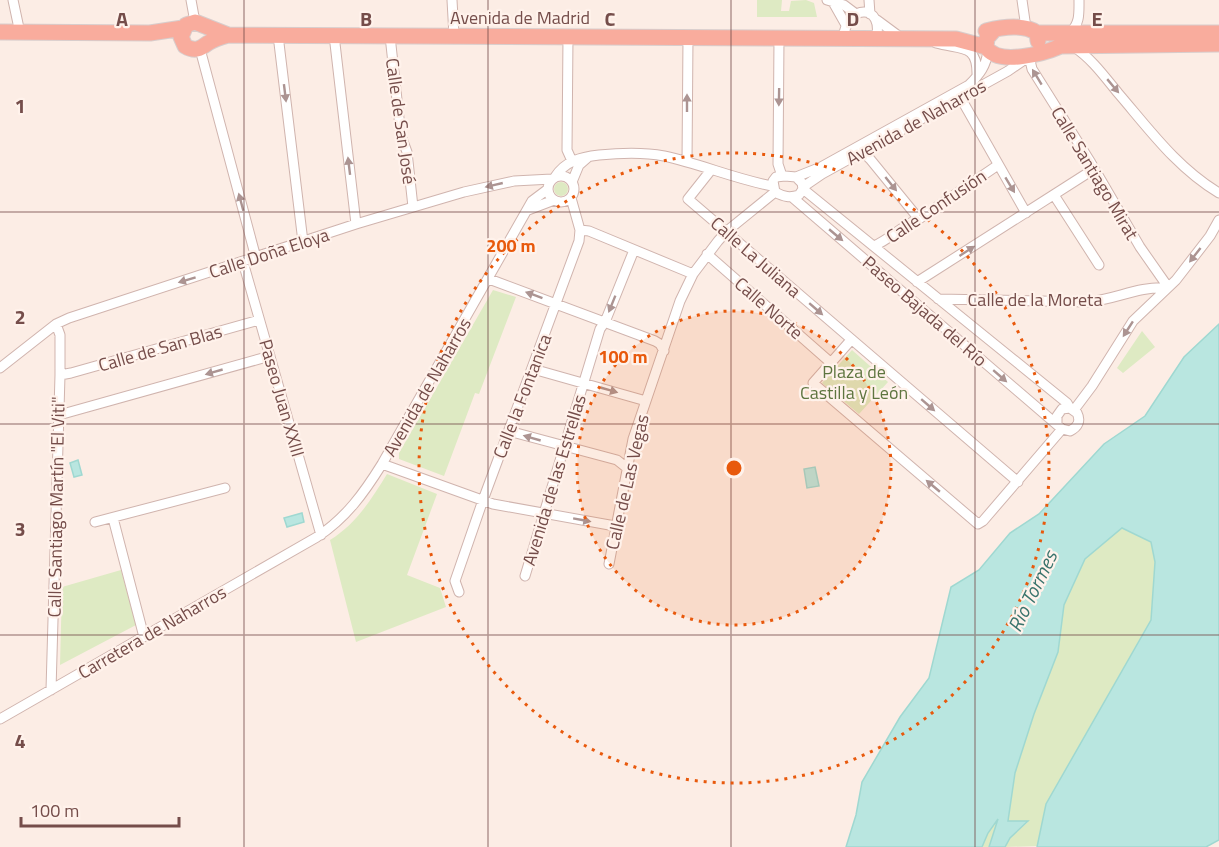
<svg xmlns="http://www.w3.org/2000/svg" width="1219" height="847" font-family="'Titillium Web',sans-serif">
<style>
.green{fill:#deeac3}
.water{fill:#b9e6e0;stroke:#9fd8d1;stroke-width:1.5}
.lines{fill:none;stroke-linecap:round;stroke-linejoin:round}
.minor-casing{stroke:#d0b4ae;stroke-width:11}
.trunk-casing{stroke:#d8cdcc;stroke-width:17}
.minor{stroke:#fff;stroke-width:9}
.trunk{stroke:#f9ac9d;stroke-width:15}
.oneway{fill:#ac9492}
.grid{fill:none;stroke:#754d4a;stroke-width:1.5;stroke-opacity:0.55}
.ring{fill:none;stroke:#e8590c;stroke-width:3;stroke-dasharray:3 6}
.labels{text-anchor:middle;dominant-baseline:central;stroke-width:4.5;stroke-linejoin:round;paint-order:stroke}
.street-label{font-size:18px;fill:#754d4a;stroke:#fff2eb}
.park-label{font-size:18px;fill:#5e753f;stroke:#fff2eb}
.water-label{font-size:20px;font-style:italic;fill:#3a746d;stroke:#fff2eb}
.grid-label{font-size:20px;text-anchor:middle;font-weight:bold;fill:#754d4a;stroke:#fff2eb;stroke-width:4.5;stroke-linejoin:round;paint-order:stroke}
.centre{fill:#e8590c;stroke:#fff2eb;stroke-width:3}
.ring-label{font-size:18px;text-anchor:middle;font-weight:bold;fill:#e8590c;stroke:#fff2eb;stroke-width:4.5;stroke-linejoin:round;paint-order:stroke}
</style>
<rect width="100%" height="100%" fill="#fcede5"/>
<path class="green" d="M757,0H782L781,11H789L791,1L806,0L814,3L817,17H757Z
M554 189a7 7 0 1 1 14 0a7 7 0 1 1-14 0Z
M493,290L516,297L479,394L475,393L444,476L399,459V453Z
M1142,331L1155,347L1123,373L1117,368Z
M852,350L888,382L859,414L822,383Z
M387,474L437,494L407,575L440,588L446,607L356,642L330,540C356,524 371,500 387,474Z
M1122,528L1151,542L1155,562L1151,620L1046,804L1038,846L1005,847L1010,838L1028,822L1008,821L1015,773L1034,714L1058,652L1064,605L1085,559Z
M121,570L136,625L60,665L62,587Z
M999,816L989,847H982L988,833Z"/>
<path class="water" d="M1219,324V840L1206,847H1037L1046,804L1151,620L1155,562L1151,542L1122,528L1085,559L1064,605L1058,652L1034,714L1015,773L1008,821H1028L1010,838L1005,847H989L998,819L988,833L982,847H846L856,815L862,782L900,717L929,678L951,587L979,570L1010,533L1039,514L1104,444L1145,416L1184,357Z
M78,460L82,475L74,477L70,463Z
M815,467L819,486L807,488L804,469Z
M302,513L304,522L287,527L284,518Z"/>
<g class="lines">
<defs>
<path id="minor" d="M13,0L20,33
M191,0L195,22
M452,0L454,36
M827,0L844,5L856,14
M869,0L870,14
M1022,0L1026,28
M833,2L846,25
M877,20L900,37
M1070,33C1080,23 1079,14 1079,0
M278,35L303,242
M334,35L356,224
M390,36L401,136L407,152L413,207
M568,37L567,150L572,161
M779,39L778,164L782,176
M843,39C847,2 885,4 876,39
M936,43C961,50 978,43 977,76
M1074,47C1092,59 1104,76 1118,93C1149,129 1177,168 1219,193
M200,49L256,258
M1029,56L1032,69L1091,163L1140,247L1168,287
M959,95L1026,213
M859,153L866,155L870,159L919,219
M687,162L688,38
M711,170L688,199L1018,482
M548 189a13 13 0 1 1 26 0a13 13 0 1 1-26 0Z
M785,176L796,177L802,183L803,189L799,195C790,198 784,197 775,192L773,181L776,177Z
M555,177C565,161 581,157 599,155C620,153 643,152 664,156C701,164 735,179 772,186
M796,177L821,167L969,85C980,74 986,66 988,51
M572,182L579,165L587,158
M803,187L822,174L1008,71L1027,58
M803,189L1067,403L1070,408
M1054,195L1099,265
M792,197L1062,429L1070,431C1078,427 1081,421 1077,413L1070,408L1062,409L1057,416V424
M528,210L554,200
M580,230L589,231L693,274
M874,246C890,239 903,225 919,219L998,165
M707,254L830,362
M243,262L321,535
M489,279L655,341L660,344L664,351
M917,282L1094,169
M938,299L1087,302C1115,300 1138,286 1166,288
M851,340L813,383L978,524L983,521L1062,429
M0,368L56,324L69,318L356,224L464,192L514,181L552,179
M533,369L646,401
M60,375L71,373L259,320
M1074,410L1092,386L1133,321L1176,280L1210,236L1219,220
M59,415L270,356
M509,431L617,460L627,468
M382,464L493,504L615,526
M113,518L144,637
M95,522L225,488
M609,564L633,439L680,301L693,274L718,241L727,231L775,192
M525,576L600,329L605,322L634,250
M459,592L455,581L483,500L579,241L580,230L571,198
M51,690L60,375V335L56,324
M0,719L317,537C346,518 364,493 382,464L532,201L548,189"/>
<path id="trunk" d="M995,29L987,38L986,47C998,67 1045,53 1061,46L1219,44
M986,31C1002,27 1024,24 1037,33L1038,41
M0,32L150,33L183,28
M1037,33H1219
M228,35C221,37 214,39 208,43C200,49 195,52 185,46L181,37L186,25L195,22L228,35L956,39L986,47"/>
</defs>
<use href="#minor" class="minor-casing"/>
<use href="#trunk" class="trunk-casing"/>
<use href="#minor" class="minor"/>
<use href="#trunk" class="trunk"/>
</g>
<defs><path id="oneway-solid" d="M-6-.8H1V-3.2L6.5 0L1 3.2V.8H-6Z" transform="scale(1.5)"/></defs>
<g class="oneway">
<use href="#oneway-solid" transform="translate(1037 77) rotate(-121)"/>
<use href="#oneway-solid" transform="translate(1113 86) rotate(50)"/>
<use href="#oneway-solid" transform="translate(285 93) rotate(83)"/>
<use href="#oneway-solid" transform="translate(779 97) rotate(91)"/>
<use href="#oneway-solid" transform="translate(687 103) rotate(-90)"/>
<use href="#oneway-solid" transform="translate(349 166) rotate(-97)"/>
<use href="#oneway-solid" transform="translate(891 184) rotate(51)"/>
<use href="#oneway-solid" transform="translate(494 185) rotate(167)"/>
<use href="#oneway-solid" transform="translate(1010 185) rotate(59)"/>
<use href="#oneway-solid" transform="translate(241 202) rotate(-105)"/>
<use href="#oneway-solid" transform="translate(836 235) rotate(40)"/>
<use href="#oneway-solid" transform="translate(967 251) rotate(-33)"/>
<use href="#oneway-solid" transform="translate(1195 255) rotate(128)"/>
<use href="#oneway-solid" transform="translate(187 280) rotate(163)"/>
<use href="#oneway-solid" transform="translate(534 295) rotate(-160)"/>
<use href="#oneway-solid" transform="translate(612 304) rotate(112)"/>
<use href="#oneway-solid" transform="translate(816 309) rotate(41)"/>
<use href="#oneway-solid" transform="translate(1128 329) rotate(123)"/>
<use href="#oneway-solid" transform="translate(214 372) rotate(164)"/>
<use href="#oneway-solid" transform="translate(1000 376) rotate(41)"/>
<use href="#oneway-solid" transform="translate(609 390) rotate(16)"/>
<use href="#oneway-solid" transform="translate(928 405) rotate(41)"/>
<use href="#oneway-solid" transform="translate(532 438) rotate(-164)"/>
<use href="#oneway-solid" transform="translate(933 486) rotate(-140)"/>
<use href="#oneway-solid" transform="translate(582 520) rotate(10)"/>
</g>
<path class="grid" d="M244,0V847M488,0V847M731,0V847M975,0V847M0,212H1219M0,424H1219M0,635H1219"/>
<circle cx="734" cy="468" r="157" fill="#e8590c" fill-opacity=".12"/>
<g class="ring">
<circle cx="734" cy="468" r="157"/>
<circle cx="734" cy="468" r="315"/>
</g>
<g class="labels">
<g class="street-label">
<text x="520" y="17">Avenida de Madrid</text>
<text transform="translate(401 121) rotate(82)">Calle de San José</text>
<text transform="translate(916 122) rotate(-29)">Avenida de Naharros</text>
<text transform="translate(1095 173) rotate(59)">Calle Santiago Mirat</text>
<text transform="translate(936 206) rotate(-34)">Calle Confusión</text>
<text transform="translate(269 253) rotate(-18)">Calle Doña Eloya</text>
<text transform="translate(756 257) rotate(41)">Calle La Juliana</text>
<text x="1035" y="299">Calle de la Moreta</text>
<text transform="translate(769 308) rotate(41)">Calle Norte</text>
<text transform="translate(925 311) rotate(41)">Paseo Bajada del Río</text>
<text transform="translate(160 348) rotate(-16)">Calle de San Blas</text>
<text transform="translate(427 387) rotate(-60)">Avenida de Naharros</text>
<text transform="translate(522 396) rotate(-69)">Calle la Fontanica</text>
<text transform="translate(282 398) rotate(74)">Paseo Juan XXIII</text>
<text transform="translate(554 480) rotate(-73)">Avenida de las Estrellas</text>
<text transform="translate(627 482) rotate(-77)">Calle de Las Vegas</text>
<text transform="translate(56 507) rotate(-89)">Calle Santiago Martín "El Viti"</text>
<text transform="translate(152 632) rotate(-30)">Carretera de Naharros</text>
</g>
<g class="park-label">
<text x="854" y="371">Plaza de<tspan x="854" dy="21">Castilla y León</tspan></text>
</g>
<g class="water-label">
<text transform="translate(1032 591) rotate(-64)">Río Tormes</text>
</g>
</g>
<g class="grid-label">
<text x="122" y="26">A</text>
<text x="366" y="26">B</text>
<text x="610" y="26">C</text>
<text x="853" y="26">D</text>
<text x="1097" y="26">E</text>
<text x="20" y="113">1</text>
<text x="20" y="324">2</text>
<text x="20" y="536">3</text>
<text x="20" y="748">4</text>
</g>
<circle cx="734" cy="468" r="9" class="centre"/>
<g class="ring-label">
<text x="511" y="252">200 m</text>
<text x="623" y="363">100 m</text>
</g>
<path d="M21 817v9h158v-9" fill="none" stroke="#754d4a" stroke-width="3"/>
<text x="30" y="817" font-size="18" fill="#754d4a" stroke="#fff2eb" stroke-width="4.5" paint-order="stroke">100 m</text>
</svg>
